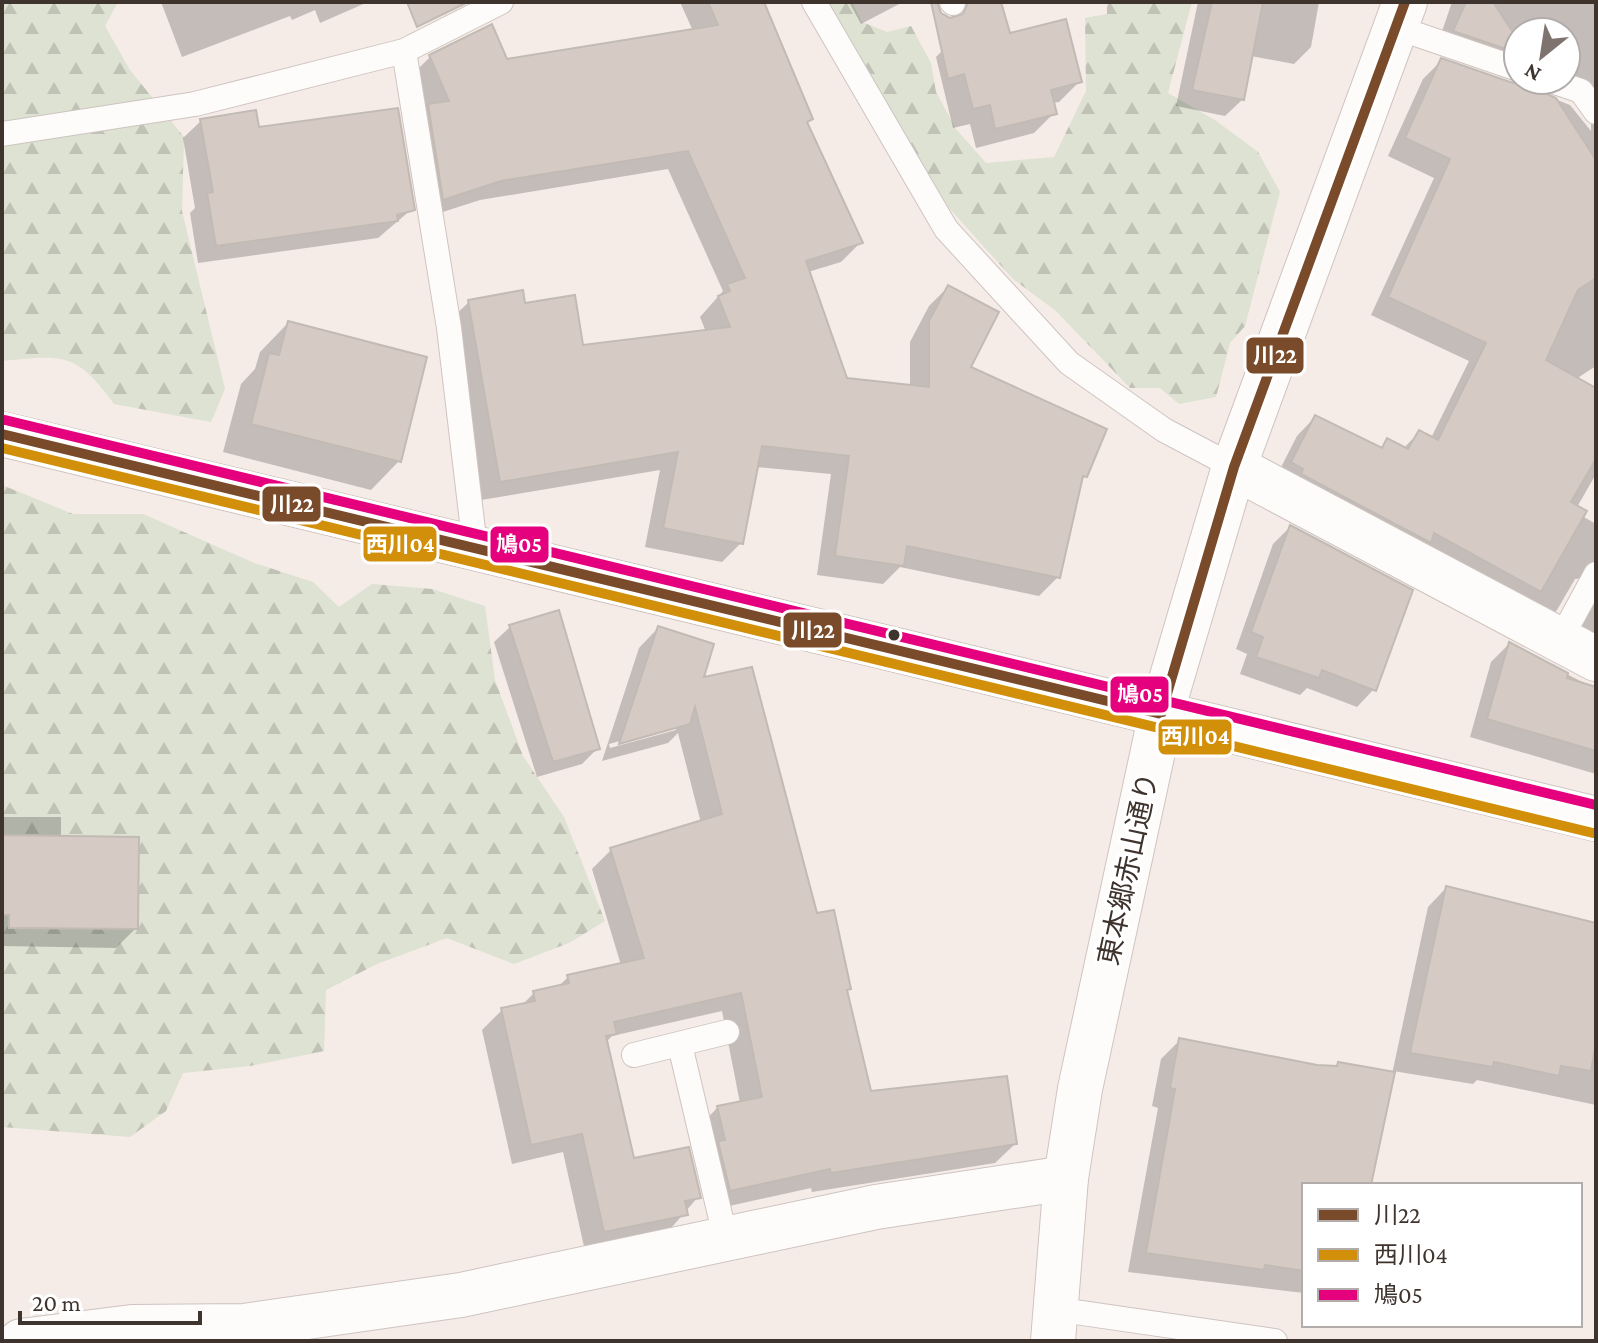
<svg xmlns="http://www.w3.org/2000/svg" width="1598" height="1343" font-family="'Crimson Pro','Noto Sans JP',serif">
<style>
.forest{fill:url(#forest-firs)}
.shadow{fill:#0003;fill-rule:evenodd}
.building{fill:#d6cbc4;stroke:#c2bab4;stroke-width:2}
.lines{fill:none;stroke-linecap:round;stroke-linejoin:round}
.service-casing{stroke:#cec4c0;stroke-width:26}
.minor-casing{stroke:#cec4c0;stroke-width:46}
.tertiary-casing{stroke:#cec4c0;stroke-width:46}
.secondary-casing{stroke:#cec4c0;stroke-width:46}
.service{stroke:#fefcfb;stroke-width:24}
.minor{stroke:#fefcfb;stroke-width:44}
.tertiary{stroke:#fefcfb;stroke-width:44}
.secondary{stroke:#fefcfb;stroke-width:44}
.bus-1-casing{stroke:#fff;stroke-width:16}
.bus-2-casing{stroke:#fff;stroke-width:16}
.bus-3-casing{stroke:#fff;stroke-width:16}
.bus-1{stroke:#7a4b2a;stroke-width:10}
.bus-2{stroke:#d28f09;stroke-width:10}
.bus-3{stroke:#e5007d;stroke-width:10}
.bus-dot{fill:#3f332e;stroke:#fff;stroke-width:3}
.labels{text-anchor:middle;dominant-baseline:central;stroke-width:6;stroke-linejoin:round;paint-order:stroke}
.street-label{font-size:28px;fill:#3f332e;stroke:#fff}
.line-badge{stroke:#fff;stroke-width:3}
.badge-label{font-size:22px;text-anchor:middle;font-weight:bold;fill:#fff}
</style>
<defs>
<pattern id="forest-firs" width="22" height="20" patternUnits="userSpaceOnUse" patternTransform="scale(2)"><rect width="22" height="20" fill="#dde2d2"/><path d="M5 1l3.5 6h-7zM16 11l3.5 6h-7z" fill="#bfc2b5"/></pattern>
</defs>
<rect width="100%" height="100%" fill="#f5ebe7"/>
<path class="forest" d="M2,2H118L105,26L130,70L184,137L182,211L225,389L211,422L114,404C76,352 64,355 2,361Z
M829,2H852L862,22L887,32L911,26L931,63L936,92L956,129L986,163L1054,157L1086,91L1085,18L1107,14V2H1192L1168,93L1215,120L1258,152L1280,192L1245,326L1230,343L1216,397L1179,404L1160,388H1130L1056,311L1013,279L949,208L888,109Z
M2,485L73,514H143L252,562L313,582L339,607L372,584L432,589L485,606L495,680L523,756L564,817L605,921L569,943L514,964L447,938L377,964L326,990L324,1051L250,1066L183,1073L166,1111L130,1137L2,1127Z"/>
<path class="shadow" d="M161,2H368L320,23L315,10L292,20L290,16L182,57Z
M680,2H761L810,119L806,123L860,243L841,262L808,272L845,380L910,387V342L929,306L948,287L968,368L1085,476L1080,481L1058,577L1039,596L900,567L883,584L817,575L831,474L756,467L741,543L722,562L645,547L660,470L481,500L449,321L469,302L523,305L582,347L706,332L700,317L723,291L668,169L480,200L424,218L411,76L430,57L505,61L693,31Z
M849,2H903L861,24Z
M1198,2H1319L1311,47L1294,64L1251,56L1243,99L1225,116L1176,106Z
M1452,2H1596V366L1576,379L1596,391V474L1577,507L1582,516L1596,524V662L1568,644L1584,578L1575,579L1557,610L1539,628L1274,481L1297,436L1315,417L1379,449L1388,441L1403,449L1419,432L1431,438L1469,361L1371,315L1434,178L1388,156L1423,79L1441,61L1513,85L1512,78L1436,49ZM1518,32H1566V80H1518ZM1535,85L1568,95L1591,123V131L1570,105L1537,92Z
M1008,35L1079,82L1059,102L1052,103L1054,113L1034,133L976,148L970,124L953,128L936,57L956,37Z
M201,121L412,209L378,238L198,263L190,213L195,208L183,138Z
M288,323L399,461L371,490L223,452L241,384L255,369L260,352Z
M1290,527L1374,689L1357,707L1307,688L1300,695L1240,674L1247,654L1236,649L1273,544Z
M510,627L598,748L582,764L537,777L494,642Z
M658,628L701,679L816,916L849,989L845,992L870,1093L1015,1144L995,1163L812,1192L811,1188L711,1210L699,1127L718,1107L740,1103L722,1011L612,1036L605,1043L632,1161L698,1197L666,1234L585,1251L563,1152L512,1164L482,1030L502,1010L521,1006L534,993L557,988L568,977L621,965L592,869L611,850L701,823L678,733L668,743L602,761L639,648ZM676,726V730L610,748L609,744Z
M1509,644L1584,683L1596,686V774L1470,737L1491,662Z
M2,817H61V839L136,928L116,948L2,946Z
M1446,888L1596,925V1105L1477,1080L1473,1084L1393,1071L1369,1185H1304V1293L1128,1272L1158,1108L1152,1106L1161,1059L1180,1040L1334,1068L1338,1064L1392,1074L1428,907Z"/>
<path class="building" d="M407,2H468L417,27Z
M708,2H764L813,119L807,122L863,243L806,261L847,378L929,387V321L948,285L999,312L971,367L1107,429L1087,477L1083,476L1060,578L907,546L904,566L835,556L849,456L762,446L743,544L663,528L678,452L500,482L468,300L523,290L525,303L575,295L583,345L730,327L718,296L730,291L727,284L745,278L688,151L501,181L443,200L428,104L449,101L429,55L492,24L507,59L718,25Z
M931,2H937L941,13L950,18L963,14L968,2H1001L1010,33L1066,19L1082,82L1051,90L1057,114L995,129L990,105L973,109L964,74L948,79Z
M1212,2H1263L1244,100L1192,90Z
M1466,2H1493L1518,40V53L1453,31Z
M1441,58L1513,83L1534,80L1538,90L1556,98L1596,160V278L1578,290L1546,360L1596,388V459L1571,502L1587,511L1541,592L1434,533L1431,543L1301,474L1303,469L1291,462L1315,415L1382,448L1387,438L1408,449L1419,430L1438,440L1486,343L1388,297L1450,159L1405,138Z
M398,108L415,210L397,215L398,221L216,246L207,193L213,192L200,119L256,110L259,127Z
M288,321L427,357L401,462L251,424L269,353L279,355Z
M1290,525L1413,590L1376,691L1322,670L1319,678L1256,657L1263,637L1251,632Z
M559,610L600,749L553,762L509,625Z
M658,626L714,644L704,677L752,667L817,913L834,910L851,989L847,990L871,1091L1007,1076L1017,1144L831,1173L830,1169L730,1191L718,1141L725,1140L717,1106L762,1097L741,993L614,1022L617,1034L606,1036L634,1158L689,1147L701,1198L685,1201L688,1215L604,1232L582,1134L531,1145L501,1008L535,1001L533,991L569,983L567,975L644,958L610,848L722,814L695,707L690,724L619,744Z
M1509,642L1568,673L1567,678L1596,687V751L1487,719Z
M2,835L139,837L138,929L9,928V915H2Z
M1446,886L1596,923V1044L1591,1071L1561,1066L1559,1076L1494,1062L1493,1067L1410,1053Z
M1179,1038L1317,1065L1337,1066L1338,1062L1395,1072L1371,1185H1304V1271L1265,1265L1264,1270L1146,1253L1175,1089L1170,1088Z"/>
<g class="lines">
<defs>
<path id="service" d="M814,2L946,229L1069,363L1164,430L1234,467
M952,2L953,3
M1395,27L1518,69
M404,51L449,328L475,547
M1549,80L1581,91L1596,112
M2,134L195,104L404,51L501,2
M1560,640L1596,574
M680,1045L726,1240
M634,1055L727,1032
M1055,1309L1275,1341"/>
<path id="minor" d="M1234,467L1596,659
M21,1341L132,1327L244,1326L461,1295L876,1207L1066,1178"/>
<path id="tertiary" d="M1053,1341L1066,1178L1080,1089L1161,714L1234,467L1405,2"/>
<path id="secondary" d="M2,434L1596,819"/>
</defs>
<use href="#service" class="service-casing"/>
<use href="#minor" class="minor-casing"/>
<use href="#tertiary" class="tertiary-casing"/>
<use href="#secondary" class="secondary-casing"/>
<use href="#service" class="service"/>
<use href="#minor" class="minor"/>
<use href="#tertiary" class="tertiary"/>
<use href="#secondary" class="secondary"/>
<defs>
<path id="bus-1" d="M2,434L1161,714
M1161,714L1234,467L1405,2"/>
<path id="bus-2" d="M2,448L1593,833"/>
<path id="bus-3" d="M5,420L1596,805"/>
</defs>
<use href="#bus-1" class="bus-1-casing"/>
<use href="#bus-2" class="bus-2-casing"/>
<use href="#bus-3" class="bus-3-casing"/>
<use href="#bus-1" class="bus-1"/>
<use href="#bus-2" class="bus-2"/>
<use href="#bus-3" class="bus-3"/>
</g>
<circle class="bus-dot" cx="894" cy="635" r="7"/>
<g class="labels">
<g class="street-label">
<text transform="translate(1128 869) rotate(-78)">東本郷赤山通り</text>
</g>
</g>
<g class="line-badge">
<rect x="1245" y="336" width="60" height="39" rx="8" fill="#7a4b2a"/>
<rect x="261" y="485" width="61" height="38" rx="8" fill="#7a4b2a"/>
<rect x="362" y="525" width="76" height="38" rx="8" fill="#d28f09"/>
<rect x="489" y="525" width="61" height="39" rx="8" fill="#e5007d"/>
<rect x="782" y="611" width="61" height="38" rx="8" fill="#7a4b2a"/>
<rect x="1109" y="675" width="61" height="39" rx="8" fill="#e5007d"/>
<rect x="1157" y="718" width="76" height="38" rx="8" fill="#d28f09"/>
</g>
<g class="badge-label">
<text x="1275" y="363">川22</text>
<text x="292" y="512">川22</text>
<text x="400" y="552">西川04</text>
<text x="519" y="552">鳩05</text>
<text x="813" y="638">川22</text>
<text x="1140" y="702">鳩05</text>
<text x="1195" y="744">西川04</text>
</g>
<rect width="1598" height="1343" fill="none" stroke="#3f332e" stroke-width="8"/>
<rect x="1302" y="1183" width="280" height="144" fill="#ffffff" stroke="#b2adab" stroke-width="2"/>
<rect x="1318" y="1209" width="40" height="12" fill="#7a4b2a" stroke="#b2adab" stroke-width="2"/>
<text x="1374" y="1223" font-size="24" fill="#3f332e">川22</text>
<rect x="1318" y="1249" width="40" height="12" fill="#d28f09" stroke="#b2adab" stroke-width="2"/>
<text x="1374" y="1263" font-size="24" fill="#3f332e">西川04</text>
<rect x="1318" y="1289" width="40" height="12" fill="#e5007d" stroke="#b2adab" stroke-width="2"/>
<text x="1374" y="1303" font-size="24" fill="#3f332e">鳩05</text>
<g transform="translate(1542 56) rotate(210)"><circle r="38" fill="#ffffff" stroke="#b2adab" stroke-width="2"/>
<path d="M0-6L14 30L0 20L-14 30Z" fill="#7f736f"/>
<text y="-12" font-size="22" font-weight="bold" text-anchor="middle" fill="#3f332e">N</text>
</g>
<path d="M20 1311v12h180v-12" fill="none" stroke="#3f332e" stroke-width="4"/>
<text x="32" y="1311" font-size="24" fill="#3f332e" stroke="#ffffff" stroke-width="6" paint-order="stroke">20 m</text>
</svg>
